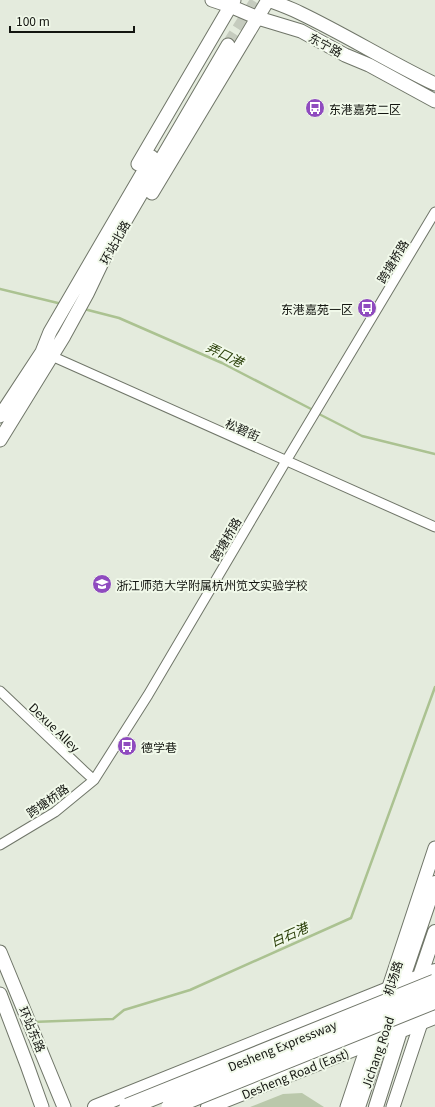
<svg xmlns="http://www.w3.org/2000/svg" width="435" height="1107" font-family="Georgia,'Noto Sans SC',serif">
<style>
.green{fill:#bac8ab}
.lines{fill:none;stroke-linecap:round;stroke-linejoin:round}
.stream{stroke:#abc291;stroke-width:2.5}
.secondary-tunnel{stroke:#c5cbbe;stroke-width:13;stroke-dasharray:13 6;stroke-linecap:butt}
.street-casing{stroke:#707669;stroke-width:11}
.secondary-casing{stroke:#707669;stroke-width:15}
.primary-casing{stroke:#707669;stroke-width:16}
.street{stroke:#fff;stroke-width:9}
.secondary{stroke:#fff;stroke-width:13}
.primary{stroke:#fff;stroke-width:14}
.highway-bridge-casing{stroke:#707669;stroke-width:19;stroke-linecap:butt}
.highway-bridge{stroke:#fff;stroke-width:17}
.labels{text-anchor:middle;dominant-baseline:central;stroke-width:4;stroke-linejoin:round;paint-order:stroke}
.street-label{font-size:12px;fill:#131510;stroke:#f1f9ea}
.poi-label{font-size:12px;fill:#131510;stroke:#f1f9ea;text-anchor:start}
.water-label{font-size:13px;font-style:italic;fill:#293e07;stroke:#f1f9ea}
</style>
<rect width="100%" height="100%" fill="#e4ebdd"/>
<path class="green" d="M302,1093L324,1107H250L283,1094Z"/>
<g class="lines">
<path class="stream" d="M0,289L62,304
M84,309L119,318L222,363L313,410
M317,413L362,436L435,454
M32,1022L113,1019L124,1010L190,990L351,918L435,687"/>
<path class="secondary-tunnel" d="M228,45L257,0"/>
<defs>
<path id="street" d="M47,354L435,527
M0,691L83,770L94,780
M0,845L55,812L94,780L148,695L286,461L435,212"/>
<path id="secondary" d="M212,0L230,6L258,18L301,31L345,55L369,65L435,101
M268,0C279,4 290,8 300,13C346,35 389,62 435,84
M138,164L234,0
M152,193L268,0
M0,416L42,352L50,332L100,246L152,157
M0,440L64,336L87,294L107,252L228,45
M0,952L64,1107
M0,994L27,1065L42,1107
M386,996L435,848
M347,1107L371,1035
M393,1107L424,1014"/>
<path id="primary" d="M418,982L435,932
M399,989L435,883
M95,1107L401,984L435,971
M208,1107L435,1017
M358,1107L383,1033
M376,1107L402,1025"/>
</defs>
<use href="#street" class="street-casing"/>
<use href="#secondary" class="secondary-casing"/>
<use href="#primary" class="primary-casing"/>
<use href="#street" class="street"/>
<use href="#secondary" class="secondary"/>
<use href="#primary" class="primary"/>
<defs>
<path id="highway-bridge" d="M128,1107L435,983
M170,1107L435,1000"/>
</defs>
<use href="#highway-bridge" class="highway-bridge-casing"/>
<use href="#highway-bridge" class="highway-bridge"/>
</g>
<defs>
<symbol id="bus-disc" viewBox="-11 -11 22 22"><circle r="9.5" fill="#8f4bbf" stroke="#f1f9ea"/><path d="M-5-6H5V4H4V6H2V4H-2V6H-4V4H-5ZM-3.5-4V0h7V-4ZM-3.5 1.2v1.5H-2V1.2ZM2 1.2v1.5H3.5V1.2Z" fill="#fff"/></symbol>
<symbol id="school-disc" viewBox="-11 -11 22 22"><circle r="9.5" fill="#8f4bbf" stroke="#f1f9ea"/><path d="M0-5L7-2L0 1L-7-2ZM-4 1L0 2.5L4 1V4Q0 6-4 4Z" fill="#fff"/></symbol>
</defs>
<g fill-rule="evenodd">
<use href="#bus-disc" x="304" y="97" width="22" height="22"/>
<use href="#bus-disc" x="356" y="297" width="22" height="22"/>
<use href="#school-disc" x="91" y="573" width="22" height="22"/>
<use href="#bus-disc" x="116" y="735" width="22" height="22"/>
</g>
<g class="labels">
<g class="street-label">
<text transform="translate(326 44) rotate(28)">东宁路</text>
<text transform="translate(114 242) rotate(-61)">环站北路</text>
<text transform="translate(392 261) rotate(-59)">跨塘桥路</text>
<text transform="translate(243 429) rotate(24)">松碧街</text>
<text transform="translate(225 539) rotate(-60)">跨塘桥路</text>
<text transform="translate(55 727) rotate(44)">Dexue Alley</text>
<text transform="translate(47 800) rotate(-35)">跨塘桥路</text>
<text transform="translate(392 978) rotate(-72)">机场路</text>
<text transform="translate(33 1029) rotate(67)">环站东路</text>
<text transform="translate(282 1045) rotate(-22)">Desheng Expressway</text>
<text transform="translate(377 1052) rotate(-71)">Jichang Road</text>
<text transform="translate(295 1073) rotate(-22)">Desheng Road (East)</text>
</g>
<g class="poi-label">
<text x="329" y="108">东港嘉苑二区</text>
<text x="353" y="308" text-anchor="end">东港嘉苑一区</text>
<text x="116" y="584">浙江师范大学附属杭州笕文实验学校</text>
<text x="141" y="746">德学巷</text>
</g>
<g class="water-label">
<text transform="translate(225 354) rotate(26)">弄口港</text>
<text transform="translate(289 934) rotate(-24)">白石港</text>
</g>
</g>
<path d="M10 26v6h124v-6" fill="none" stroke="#131510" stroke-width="2"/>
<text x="16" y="26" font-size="12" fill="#131510" stroke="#f1f9ea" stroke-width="3" paint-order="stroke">100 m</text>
</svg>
